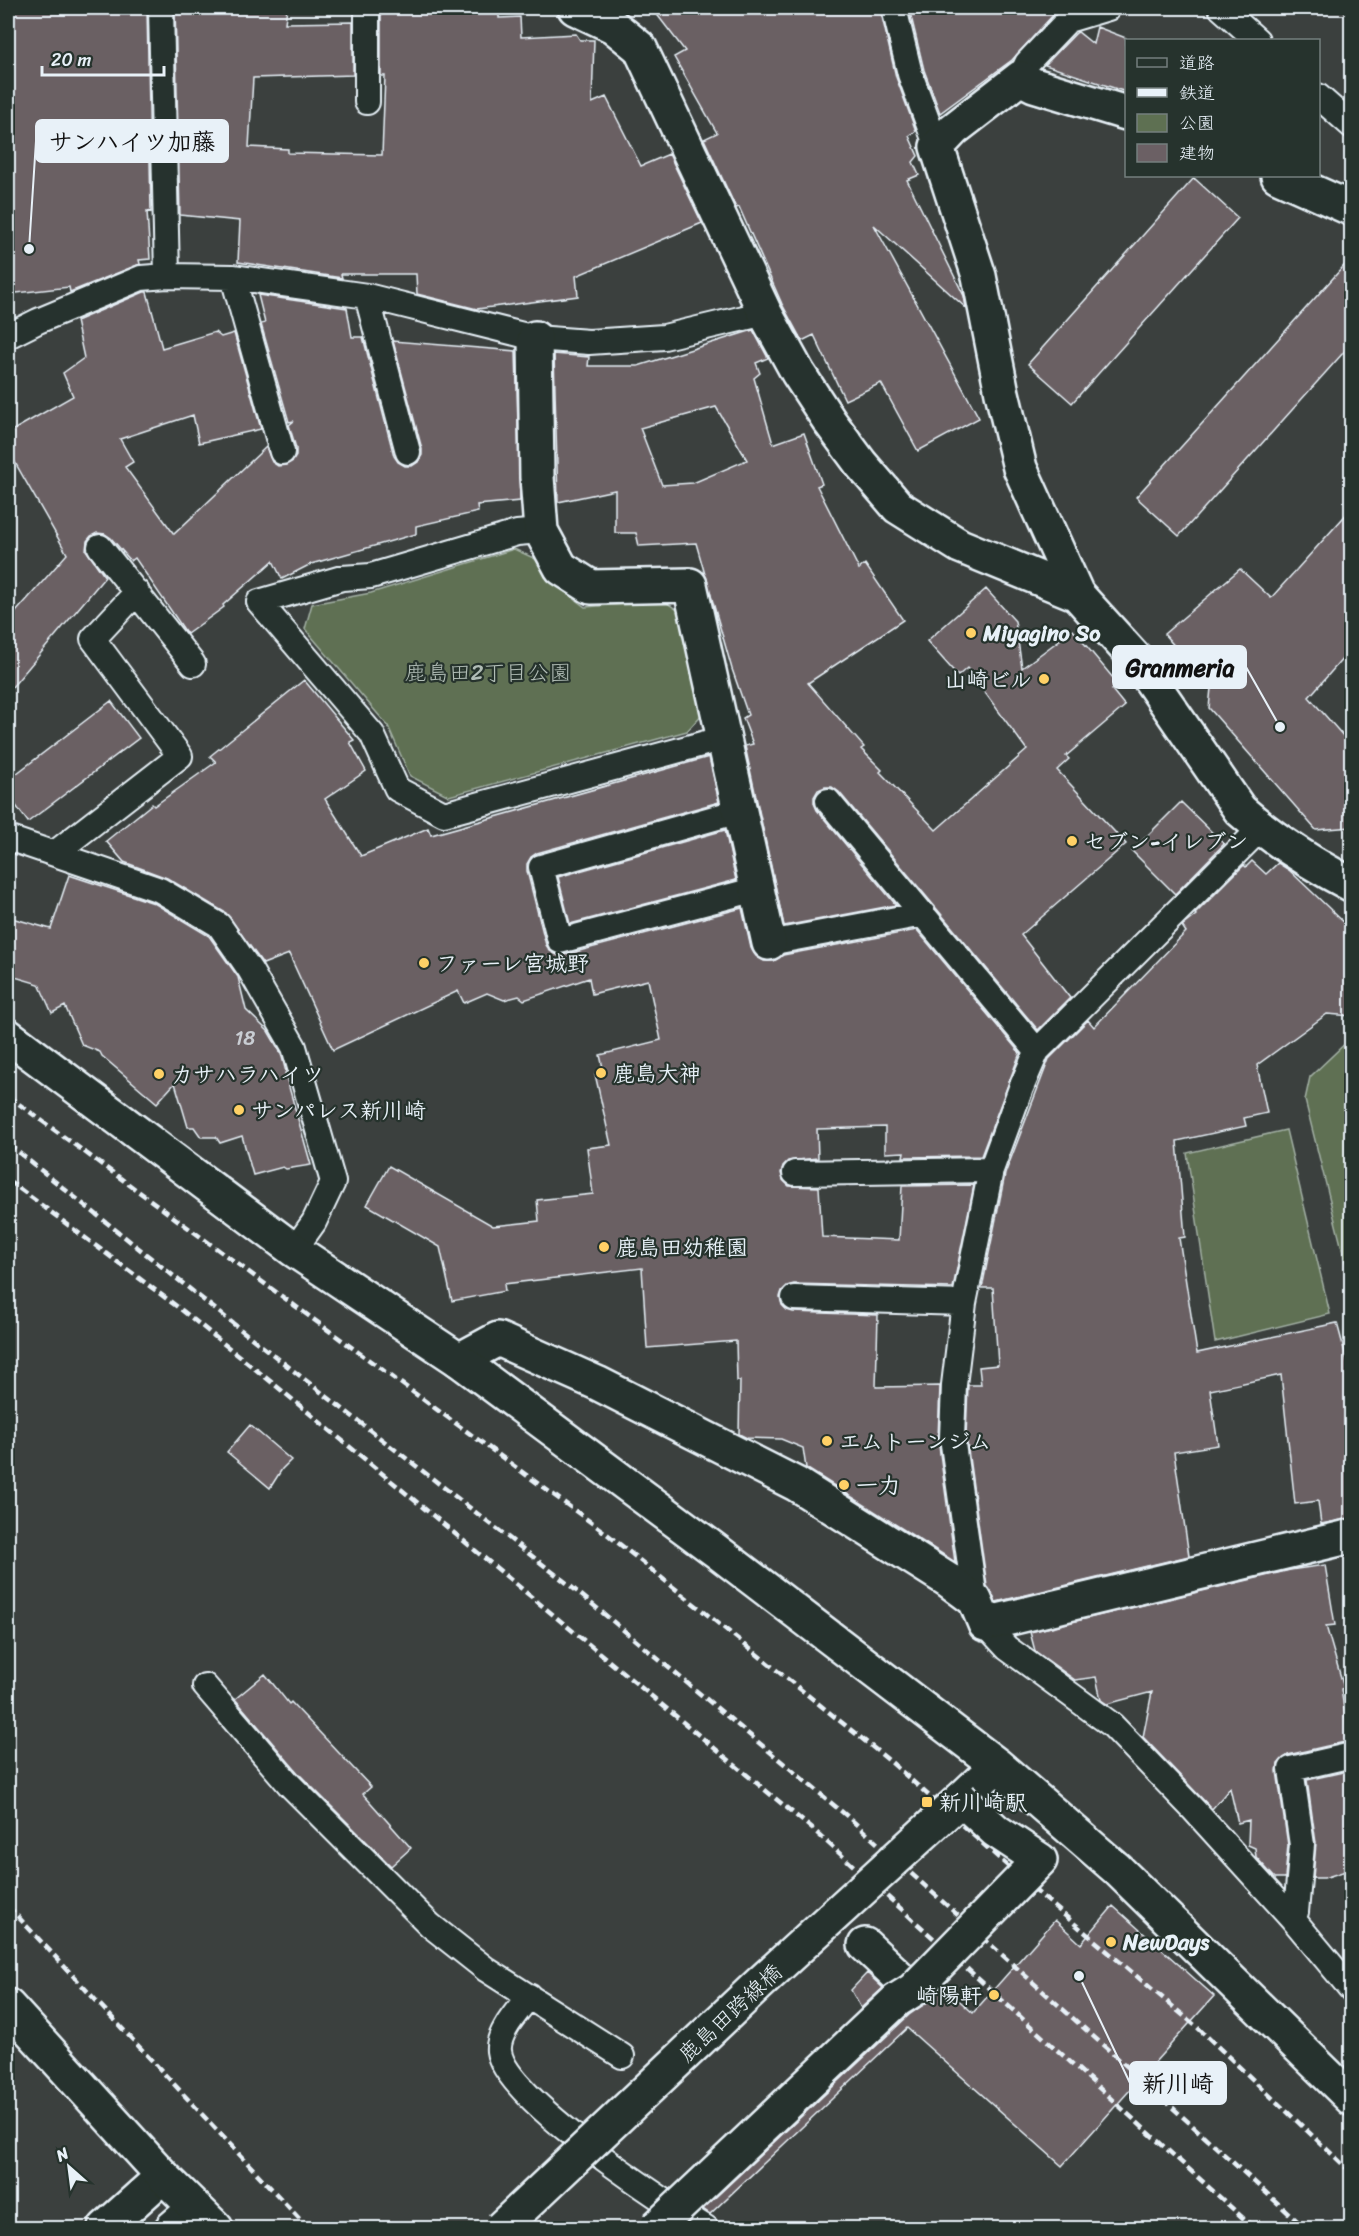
<svg xmlns="http://www.w3.org/2000/svg" width="1359" height="2236" font-family="Sriracha,'Klee One',sans-serif">
<style>
.green{fill:#5e7052;stroke:#a3b0a5;stroke-width:1.5}
.building{fill:#6b6064;stroke:#e8f1f8;stroke-width:1.5;fill-rule:evenodd}
.lines{fill:none;stroke-linecap:round;stroke-linejoin:round}
.service-casing{stroke:#e8f1f8;stroke-width:28}
.pedestrian-casing{stroke:#e8f1f8;stroke-width:38}
.minor-casing{stroke:#e8f1f8;stroke-width:38}
.tertiary-casing{stroke:#e8f1f8;stroke-width:38}
.service{stroke:#26332d;stroke-width:24}
.pedestrian{stroke:#26332d;stroke-width:33}
.minor{stroke:#26332d;stroke-width:33}
.tertiary{stroke:#26332d;stroke-width:33}
.rail{stroke:#e8f1f8;stroke-width:4.5;stroke-dasharray:9 4.5;stroke-linecap:butt}
.pedestrian-bridge-casing{stroke:#e8f1f8;stroke-width:38;stroke-linecap:butt}
.tertiary-bridge-casing{stroke:#e8f1f8;stroke-width:38;stroke-linecap:butt}
.pedestrian-bridge{stroke:#26332d;stroke-width:33}
.tertiary-bridge{stroke:#26332d;stroke-width:33}
.poi-dot{fill:#ffd166;stroke:#26332d;stroke-width:2}
.labels{text-anchor:middle;dominant-baseline:central;stroke-width:4.5;stroke-linejoin:round;paint-order:stroke}
.number-label{font-size:20px;fill:#c9cdd3}
.poi-label{font-size:22px;font-weight:bold;fill:#e8f1f8;stroke:#26332d;text-anchor:start}
.park-label{font-size:22px;fill:#b1bdb6;stroke:#26332d}
.street-label{font-size:22px;fill:#e8f1f8;stroke:#26332d}
.leader{fill:none;stroke:#e8f1f8;stroke-width:2}
.callout-dot{fill:#e8f1f8;stroke:#26332d;stroke-width:2}
.callout{fill:#e8f1f8;stroke:#e8f1f8;stroke-width:2}
.callout-label{font-size:24px;text-anchor:middle;font-weight:bold;fill:#111}
</style>
<rect width="100%" height="100%" fill="#3b403e"/>
<filter id="ink" filterUnits="userSpaceOnUse"><feTurbulence type="fractalNoise" baseFrequency=".0167" numOctaves="2"/><feDisplacementMap in="SourceGraphic" scale="12" xChannelSelector="R" yChannelSelector="G"/><feConvolveMatrix kernelMatrix="1 2 1 2 8 2 1 2 1" color-interpolation-filters="sRGB"/></filter>
<g filter="url(#ink)">
<path class="green" d="M514,549L540,561L545,577L585,607L664,601L683,614L704,712L687,731L449,796L410,776L388,726L305,629L312,604L371,593Z
M1351,1038V1285L1305,1100L1310,1077Z
M1286,1130L1330,1314L1215,1342L1187,1153Z"/>
<path class="building" d="M8,8H83V10L147,9L151,212L147,211L150,259L139,260L140,264L70,292L69,287L8,294Z
M182,8H287L285,23L353,22V75L253,78L249,147L288,149V153L382,155L385,76H381V8H499V18L520,17L521,37L576,34L580,40H594L592,103L606,97L641,166L669,154L702,223L576,276L578,296L477,309L417,294L416,274H341L342,278L238,262L240,221L180,215L175,9Z
M652,8H880L896,77L916,131L909,136L918,156L913,162L919,175L907,180L964,296L966,308L874,225L979,418L918,451L881,383L845,400L814,335L802,341L782,304L739,207L736,208L704,139L717,133L674,57L685,51Z
M909,8H1046L1054,14L1012,60L940,113L924,70Z
M1097,27L1126,38V92L1045,65L1076,33L1078,32L1093,44Z
M1194,178L1238,218L1072,403L1028,364Z
M1352,257V343L1179,536L1136,497Z
M144,292H147L162,348L215,332L221,337L234,333L261,429L199,443L193,415L120,439L133,462L125,467L174,534L266,447L272,462L278,466L286,465L293,461L296,456V448L289,425L294,421L289,422L261,324L265,323L258,295L347,308L352,337H363L394,456L398,462L405,466H412L418,462L422,455V449L393,341L516,351L520,501L477,505L478,512L416,526V534L311,564L282,579L273,561L223,605L224,607L187,634L135,558L131,561L111,538L105,534L97,533L91,536L87,541L86,550L105,577L8,692V621L67,554L8,450V433L73,396L63,373L84,358L76,321Z
M753,330L768,358L756,363L760,373L754,378L773,444L804,433L822,484L817,486L859,569L865,564L903,620L808,683L864,747L861,749L882,770L880,772L936,830L1027,750L967,668L958,676L927,641L986,589L1015,621L1022,668L1073,630L1119,685L1112,690L1125,706L1066,756L1069,759L1057,770L1126,844L1021,935L1070,998L1038,1030L839,792L832,787H825L818,790L814,797V803L817,810L896,905L784,926L745,746L753,744L743,718L748,715L732,669L696,543L639,546L636,533H615V490L558,502L554,354L589,357L588,366H638ZM716,407L747,460L693,483L662,485L640,428Z
M1352,508V648L1309,697L1352,746V827L1316,830L1209,708L1211,688L1164,634L1240,569L1271,598Z
M304,680L354,740L350,742L366,771L325,799L361,856L428,828L431,835L709,757L719,802L537,853L531,857L527,864V871L546,945L550,951L557,955H564L742,908L751,948L756,956L764,961H774L783,955L917,930L1020,1053L981,1156L903,1157L904,1152L885,1153V1127L817,1129L818,1158L788,1161L783,1166L781,1173L783,1180L789,1186L819,1187L822,1237L899,1240L902,1186L974,1185L953,1288L794,1284L787,1286L782,1291L780,1297L782,1305L787,1310L793,1312L878,1315L876,1387L940,1386L938,1439L955,1562L806,1468L803,1448L781,1439L747,1438L739,1434L740,1381H737L736,1341L647,1348L642,1268L504,1284L505,1291L452,1301L440,1247L367,1205L389,1166L493,1226L539,1221L537,1200L593,1194L587,1148L611,1145L595,1074L604,1072L600,1055L661,1040L648,980L592,994L589,978L524,1000L519,996L504,1000L487,993L464,1003L458,991L333,1050L289,954L263,964L226,913L167,878L124,862L106,841L152,804L154,806L216,762L210,756Z
M111,701L139,738L28,822L8,795V780Z
M1181,802L1224,844L1175,894L1132,851Z
M725,830L736,880L570,924L558,877Z
M1252,861L1266,874L1278,863L1289,870L1352,930V1016L1327,1014L1257,1065L1267,1113L1244,1118L1246,1126L1177,1141L1185,1237L1179,1238L1197,1353L1337,1323L1352,1379V1518L1321,1524L1318,1501L1295,1504L1281,1375L1210,1390L1218,1445L1174,1452L1189,1556L996,1602L987,1586L966,1436L968,1385H981L979,1367L998,1365L993,1288H982L1005,1174L1049,1059L1088,1020L1094,1027L1186,932L1182,926L1196,915L1195,914L1244,865L1246,867Z
M69,875L154,903L209,936L238,977L246,1010L268,1031L281,1053L286,1072L285,1073L311,1165L286,1169L283,1167L253,1175L242,1136L220,1143L216,1137H201L194,1127H188L175,1083L157,1103L102,1056L100,1052L82,1045L65,1006L52,1013L39,984L8,975V917L51,929Z
M250,1425L291,1460L282,1469L270,1488L227,1452Z
M1325,1565L1335,1625L1326,1626L1344,1688L1341,1689L1349,1741L1288,1755L1278,1764L1277,1771L1288,1845L1285,1878H1275L1256,1857L1255,1848L1248,1845L1249,1820L1238,1823L1230,1788L1212,1809L1143,1737L1152,1692L1107,1704L1101,1700L1096,1677L1075,1680L1035,1651L1030,1632L1290,1570Z
M265,1674L289,1704L291,1702L371,1787L363,1794L411,1848L391,1866L299,1774L235,1699Z
M1352,1770V1869L1324,1878H1313L1316,1843L1307,1780Z
M1113,1906L1214,1996L1062,2166L907,2028L710,2214L703,2209L909,2015L926,2003L943,1986L973,2013L1055,1920L1081,1944Z
M867,1973L883,1988L861,2008L851,1990Z"/>
<g class="lines">
<defs>
<path id="service" d="M161,8L167,276
M894,8L910,74L937,147
M1221,8L1257,40
M1020,78L1027,63L1068,20L1108,8
M1318,96L1352,126
M367,102V8
M233,277L282,452
M367,296L408,452
M8,336L38,321L141,278L167,276L233,277L367,296L535,338L589,342L664,337L765,313
M541,531L517,533L371,576L342,578L259,602L372,734L397,789L444,814L724,738
M100,547L193,664
M828,801L1037,1051
M739,811L541,867L560,941L757,889
M8,838L160,890L219,925L250,970L294,1047L333,1182L314,1222L294,1250
M55,853L180,756L93,639L137,592
M769,943L923,914
M795,1173L991,1170
M794,1298L964,1303
M975,1600L952,1437L954,1385L964,1303L991,1170L1021,1088L1037,1051L1261,828
M985,1624L1007,1648L1112,1725L1194,1810L1292,1918L1352,1990
M205,1686L289,1784L430,1925L487,1970L622,2056
M1292,1918L1296,1912L1302,1845L1291,1769L1352,1755
M529,1996C519,2010 497,2032 499,2051C504,2098 665,2202 706,2228"/>
<path id="pedestrian" d="M865,1945L913,1990"/>
<path id="minor" d="M575,8L613,26L640,48L765,313L798,373L830,422L861,464L898,507L960,546L1077,594L1136,659L1240,810C1274,840 1312,864 1352,885
M1278,176L1352,209
M535,338L537,477L541,531L561,568L591,587L690,585L769,943
M1077,594L1020,468L1002,393L979,276L937,147L954,129L1020,78L1034,85L1126,113
M459,1360L498,1339L597,1383L796,1484L948,1580L975,1600L985,1624L1352,1536
M105,2228L163,2176
M172,2228L195,2208"/>
<path id="tertiary" d="M8,1036L294,1250L459,1360L719,1553L997,1765L1117,1869L1352,2099
M961,1799L997,1765
M8,2006L163,2176L216,2228"/>
</defs>
<use href="#service" class="service-casing"/>
<use href="#pedestrian" class="pedestrian-casing"/>
<use href="#minor" class="minor-casing"/>
<use href="#tertiary" class="tertiary-casing"/>
<use href="#service" class="service"/>
<use href="#pedestrian" class="pedestrian"/>
<use href="#minor" class="minor"/>
<use href="#tertiary" class="tertiary"/>
<path class="rail" d="M1342,8L1352,16
M8,1096L607,1534L891,1762L1037,1892L1197,2027L1352,2173
M8,1144L245,1333L568,1584L847,1816L1151,2088L1305,2228
M8,1180L183,1311L275,1385L816,1832L1254,2228
M8,1906L308,2228"/>
<defs>
<path id="pedestrian-bridge" d="M656,2228L897,2000L913,1990L1040,1860L996,1831L961,1799"/>
<path id="tertiary-bridge" d="M501,2228L759,1984L961,1799"/>
</defs>
<use href="#pedestrian-bridge" class="pedestrian-bridge-casing"/>
<use href="#tertiary-bridge" class="tertiary-bridge-casing"/>
<use href="#pedestrian-bridge" class="pedestrian-bridge"/>
<use href="#tertiary-bridge" class="tertiary-bridge"/>
</g>
</g>
<g class="poi-dot">
<circle cx="971" cy="633" r="6"/>
<circle cx="1044" cy="679" r="6"/>
<circle cx="1072" cy="841" r="6"/>
<circle cx="424" cy="963" r="6"/>
<circle cx="601" cy="1073" r="6"/>
<circle cx="159" cy="1074" r="6"/>
<circle cx="239" cy="1110" r="6"/>
<circle cx="604" cy="1247" r="6"/>
<circle cx="827" cy="1441" r="6"/>
<circle cx="844" cy="1485" r="6"/>
<rect x="921" y="1796" width="12" height="12" rx="3"/>
<circle cx="1111" cy="1942" r="6"/>
<circle cx="994" cy="1995" r="6"/>
</g>
<g class="labels">
<g class="number-label">
<text x="245" y="1038">18</text>
</g>
<g class="poi-label">
<text x="983" y="633">Miyagino So</text>
<text x="1032" y="679" text-anchor="end">山崎ビル</text>
<text x="1084" y="841">セブン-イレブン</text>
<text x="436" y="963">ファーレ宮城野</text>
<text x="613" y="1073">鹿島大神</text>
<text x="171" y="1074">カサハラハイツ</text>
<text x="251" y="1110">サンパレス新川崎</text>
<text x="616" y="1247">鹿島田幼稚園</text>
<text x="839" y="1441">エムトーンジム</text>
<text x="856" y="1485">一力</text>
<text x="939" y="1802">新川崎駅</text>
<text x="1123" y="1942">NewDays</text>
<text x="982" y="1995" text-anchor="end">崎陽軒</text>
</g>
<g class="park-label">
<text x="488" y="672">鹿島田2丁目公園</text>
</g>
<g class="street-label">
<text transform="translate(730 2013) rotate(-43)">鹿島田跨線橋</text>
</g>
</g>
<path class="leader" d="M29 249L36 141M1280 727L1246 667M1079 1976L1130 2083"/>
<g class="callout-dot">
<circle cx="29" cy="249" r="6"/>
<circle cx="1280" cy="727" r="6"/>
<circle cx="1079" cy="1976" r="6"/>
</g>
<g class="callout">
<rect x="36" y="120" width="192" height="42" rx="6"/>
<rect x="1113" y="646" width="133" height="42" rx="6"/>
<rect x="1130" y="2062" width="96" height="42" rx="6"/>
</g>
<g class="callout-label">
<text x="132" y="150">サンハイツ加藤</text>
<text x="1180" y="676">Granmeria</text>
<text x="1178" y="2092">新川崎</text>
</g>
<rect width="1359" height="2236" fill="none" stroke="#26332d" stroke-width="30"/>
<rect x="15" y="15" width="1329" height="2206" fill="none" stroke="#e8f1f8" stroke-width="2" filter="url(#ink)"/>
<rect x="1125" y="39" width="195" height="138" fill="#26332d" stroke="#747f7e" stroke-width="1.5"/>
<rect x="1137" y="58" width="30" height="9" fill="#26332d" stroke="#747f7e" stroke-width="1.5"/>
<text x="1179" y="69" font-size="18" fill="#e8f1f8">道路</text>
<rect x="1137" y="88" width="30" height="9" fill="#e8f1f8" stroke="#747f7e" stroke-width="1.5"/>
<text x="1179" y="99" font-size="18" fill="#e8f1f8">鉄道</text>
<rect x="1137" y="114" width="30" height="18" fill="#5e7052" stroke="#747f7e" stroke-width="1.5"/>
<text x="1179" y="129" font-size="18" fill="#e8f1f8">公園</text>
<rect x="1137" y="144" width="30" height="18" fill="#6b6064" stroke="#747f7e" stroke-width="1.5"/>
<text x="1179" y="159" font-size="18" fill="#e8f1f8">建物</text>
<g transform="translate(69 2167) rotate(332)" stroke="#26332d" stroke-width="4.5" paint-order="stroke">
<path d="M0-4.5L10 22L0 15L-10 22Z" fill="#e8f1f8"/>
<text y="-9" font-size="16" font-weight="bold" text-anchor="middle" fill="#e8f1f8">N</text>
</g>
<path d="M42 66v9h122v-9" fill="none" stroke="#e8f1f8" stroke-width="3"/>
<text x="51" y="66" font-size="18" fill="#e8f1f8" stroke="#26332d" stroke-width="4.5" paint-order="stroke">20 m</text>
</svg>
